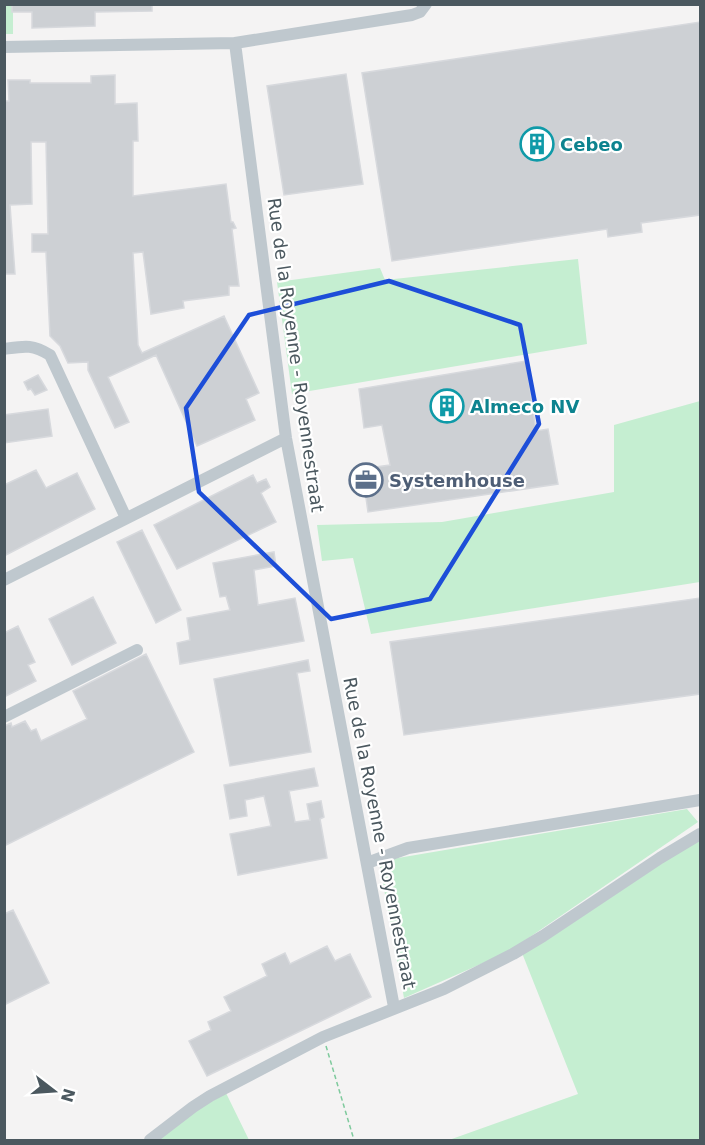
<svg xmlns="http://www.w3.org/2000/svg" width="705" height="1145" font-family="'DejaVu Sans',sans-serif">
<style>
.green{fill:#c5eed1}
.building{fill:#cdd0d4;stroke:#d7d9dd;stroke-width:1.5}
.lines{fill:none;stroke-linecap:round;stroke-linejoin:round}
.path{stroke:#7fca9d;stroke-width:1.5;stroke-dasharray:4.5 3;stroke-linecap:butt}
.minor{stroke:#bfc8ce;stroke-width:12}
.marked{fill:none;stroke:#1d4ed8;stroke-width:4.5;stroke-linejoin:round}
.labels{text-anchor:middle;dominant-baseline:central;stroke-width:4.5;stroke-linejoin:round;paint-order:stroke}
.culture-label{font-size:18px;font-weight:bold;fill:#0d838f;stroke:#fff;text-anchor:start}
.street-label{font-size:18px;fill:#4b585f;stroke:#fff}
.service-label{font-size:18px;font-weight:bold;fill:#4e5e75;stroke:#fff;text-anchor:start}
</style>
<rect width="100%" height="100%" fill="#f4f3f3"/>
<path class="green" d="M4,5H13V34H5Z
M578,259L587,344L292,394L277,282L380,268L385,280Z
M700,401V582L371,634L353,558L322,561L317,525L442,522L614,492V425Z
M687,809L698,822L508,952L404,998L380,867L392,859Z
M700,839V1140H449L578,1094L522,953L630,882Z
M226,1093L249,1140H157L190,1114Z"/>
<path class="building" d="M12,4H152V11L95,12V26L32,28V12H12Z
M700,22V215L641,223L642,232L608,237L607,229L392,261L362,73Z
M346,74L363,184L284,195L267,86Z
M115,75V104L137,103L138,141H133V196L226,184L231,222H233L236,228L232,229L239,286H229V295L183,301L184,308L151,314L143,252L133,253L138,345L142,353L224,316L259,393L246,399L255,420L197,446L156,355L108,377L129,422L115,428L88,370V362L68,363L60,346L50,336L46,252H32V234H48L46,142H31L32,204L10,205L15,274H4V101H9L8,80H30V83H91V76Z
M526,361L536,431L548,429L558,484L368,512L362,469L390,465L382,425L364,428L359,389Z
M38,375L47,390L35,395L31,389L28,390L24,382Z
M48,409L52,436L4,443V415Z
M36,470L46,488L77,473L95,509L4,556V485Z
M253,475L257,483L266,479L270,487L261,493L276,522L177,569L154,525Z
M142,530L181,610L156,623L117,542Z
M274,552L276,566L254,570L258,605L295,598L304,641L180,664L177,643L190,640L187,618L230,610L226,596L220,597L213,563Z
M93,597L116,643L72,665L49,619Z
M700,598V694L404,735L390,642Z
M18,626L35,662L28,665L36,681L4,697V633Z
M146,654L194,752L4,846V726L11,723L12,727L25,721L31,731L36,729L41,741L87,719L73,691Z
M308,660L310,671L297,673L311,752L230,766L214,679Z
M314,768L318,786L289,791L295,822L310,820L307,804L321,801L324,817L320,819L327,858L238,875L230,834L271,826L264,796L245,800L247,816L230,819L224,785Z
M13,910L49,983L4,1005V914Z
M327,946L335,961L350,954L371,997L207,1076L189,1041L211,1030L208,1022L231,1011L224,997L267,976L262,964L285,953L290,964Z"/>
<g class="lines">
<path class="path" d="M326,1046L354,1140"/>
<path class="minor" d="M4,47L235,43
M4,349C25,346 32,344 50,355L126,518
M4,580L286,438
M4,717L137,650
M367,863L408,848L700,800
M394,1007L286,438L235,43L412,15L420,12L426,4
M150,1140L193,1107L210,1096L323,1037L444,989L513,954L543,936L660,858L700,834"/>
</g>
<path class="marked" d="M389,281L520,325L539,424L430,599L331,619L199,492L186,408L249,315Z"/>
<defs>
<symbol id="building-ring" viewBox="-11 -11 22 22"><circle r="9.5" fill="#fff" stroke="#0f9aa8" stroke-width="1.5"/><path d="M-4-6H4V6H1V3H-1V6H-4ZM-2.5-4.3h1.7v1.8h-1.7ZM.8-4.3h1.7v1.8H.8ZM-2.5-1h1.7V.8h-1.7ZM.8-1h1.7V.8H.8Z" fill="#0f9aa8"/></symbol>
<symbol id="office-ring" viewBox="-11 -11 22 22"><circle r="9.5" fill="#fff" stroke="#5c6f8a" stroke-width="1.5"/><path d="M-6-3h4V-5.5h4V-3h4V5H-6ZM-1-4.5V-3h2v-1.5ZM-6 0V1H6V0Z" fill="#5c6f8a"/></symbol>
</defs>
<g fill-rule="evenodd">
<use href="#building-ring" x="518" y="125" width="38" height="38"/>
<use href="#building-ring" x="428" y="387" width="38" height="38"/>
<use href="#office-ring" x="347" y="461" width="38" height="38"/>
</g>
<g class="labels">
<g class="culture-label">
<text x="560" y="144">Cebeo</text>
<text x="470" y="406">Almeco NV</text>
</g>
<g class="street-label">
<text transform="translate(296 355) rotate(82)">Rue de la Royenne - Royennestraat</text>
<text transform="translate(380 833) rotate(79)">Rue de la Royenne - Royennestraat</text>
</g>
<g class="service-label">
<text x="389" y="480">Systemhouse</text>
</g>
</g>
<rect width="705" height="1145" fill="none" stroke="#4b585f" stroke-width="12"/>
<g transform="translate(54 1091) rotate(107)" stroke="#ffffff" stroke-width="4.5" paint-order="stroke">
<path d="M0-4.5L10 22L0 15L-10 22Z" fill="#4b585f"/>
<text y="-9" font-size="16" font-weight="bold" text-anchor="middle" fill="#4b585f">N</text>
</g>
</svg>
